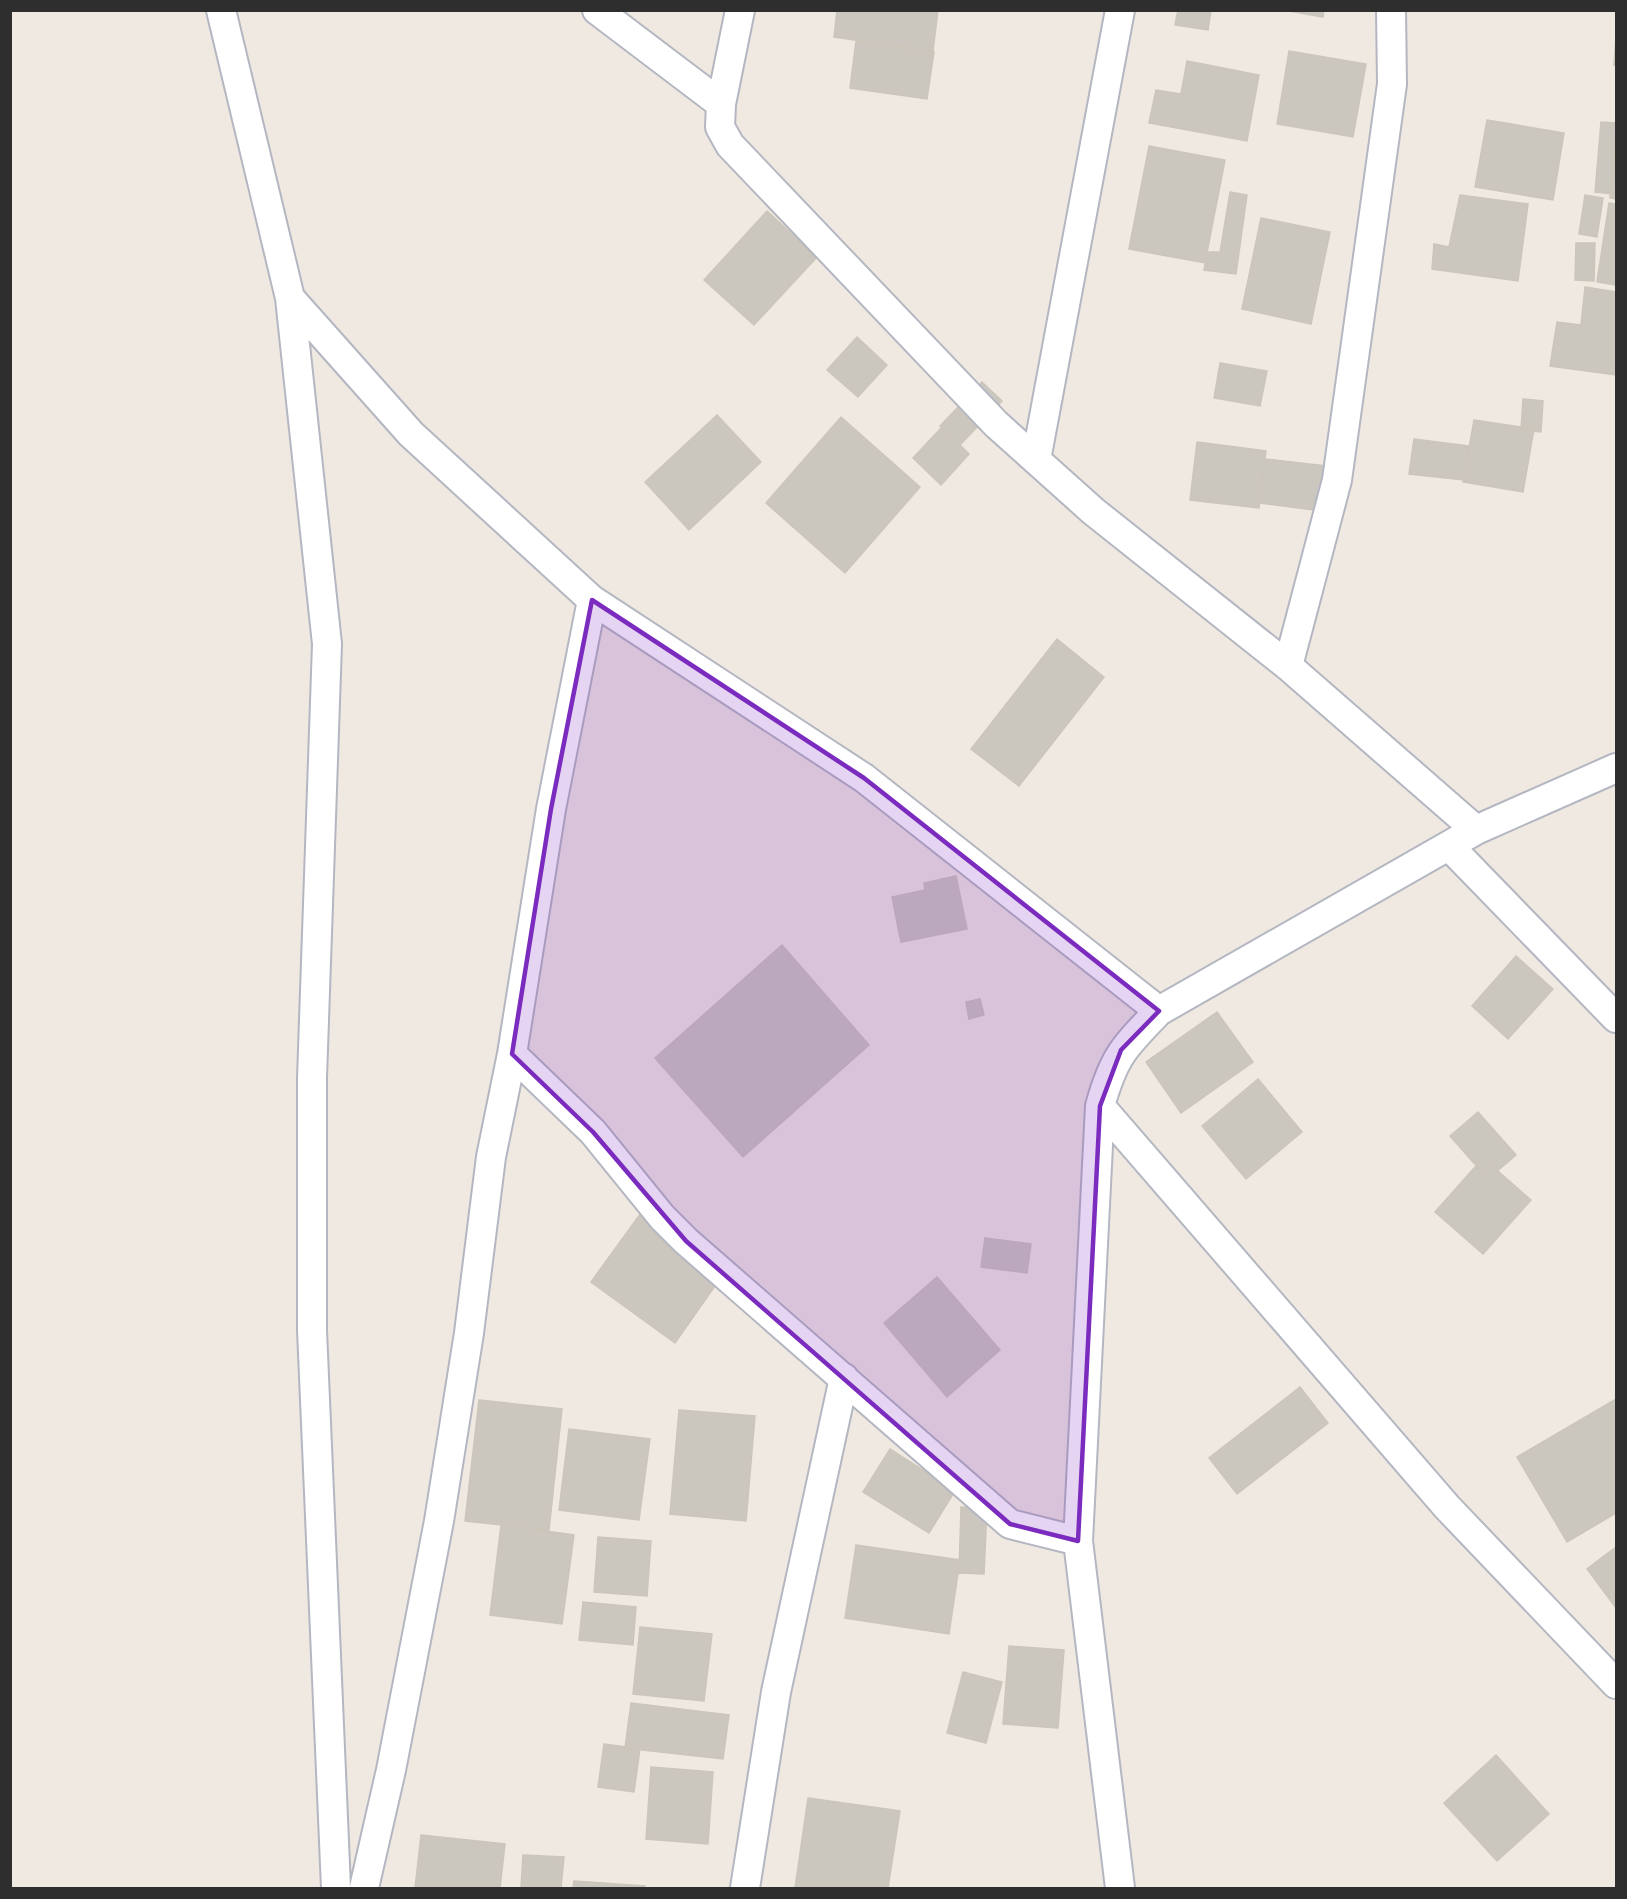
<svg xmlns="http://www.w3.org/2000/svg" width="1627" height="1899" font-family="Barlow,sans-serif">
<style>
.building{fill:#cbc7bf;stroke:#cbc5ba;stroke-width:1.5}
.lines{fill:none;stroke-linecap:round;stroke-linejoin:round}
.street-casing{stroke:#b4b7c1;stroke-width:32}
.street{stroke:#fff;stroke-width:28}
.marked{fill:#7b2cbf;fill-opacity:0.2;stroke:#7b2cbf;stroke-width:4.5;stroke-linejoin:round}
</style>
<rect width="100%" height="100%" fill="#efe9e1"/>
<path class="building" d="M837,10H938L933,51L834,37Z
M1178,10H1211L1208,30L1175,25Z
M1284,10H1324L1323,17Z
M1616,37V65H1614Z
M856,41L934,52L927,99L850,88Z
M1289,51L1366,64L1353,137L1277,124Z
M1187,61L1259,75L1247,141L1149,123L1156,90L1181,94Z
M1487,120L1564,133L1553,200L1475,187Z
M1601,122L1616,123L1613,194L1595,192Z
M1616,137V199L1610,198Z
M1149,146L1225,160L1205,263L1129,249Z
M1230,192L1247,195L1236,274L1204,270L1207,252H1220Z
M1460,195L1528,204L1518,281L1432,269L1434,244L1449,247Z
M1585,195L1603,198L1597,237L1579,234Z
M1609,203L1616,204V285L1597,282Z
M767,211L817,257L754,325L704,280Z
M1261,218L1330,232L1311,324L1242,309Z
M1576,243H1595L1594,281L1575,280Z
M1585,287L1616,292V375L1550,366L1557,322L1581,325Z
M857,337L887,365L858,397L827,370Z
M1220,363L1267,371L1260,406L1214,398Z
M982,382L1002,401L960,445L940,426Z
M1523,399L1543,401L1541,432L1521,430Z
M717,415L761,462L689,530L645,482Z
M841,417L920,487L845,573L766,503Z
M1474,420L1534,429L1523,492L1463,482Z
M942,427L969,454L941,485L913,458Z
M1414,439L1468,446L1464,480L1409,474Z
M1197,442L1266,451L1259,508L1190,500Z
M1265,459L1326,466L1321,511L1260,503Z
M1057,639L1104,677L1019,786L971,749Z
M956,876L967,929L901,942L892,897L925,890L924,883Z
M782,945L869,1045L743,1157L655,1058Z
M1516,956L1553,989L1508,1039L1472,1006Z
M980,999L984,1015L969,1019L966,1002Z
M1217,1012L1253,1062L1181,1113L1146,1062Z
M1258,1079L1302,1132L1246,1179L1202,1126Z
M1478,1112L1516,1155L1488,1179L1450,1136Z
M1483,1158L1531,1200L1483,1254L1435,1212Z
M646,1206L729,1266L675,1343L591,1282Z
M985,1238L1031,1244L1027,1273L981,1267Z
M937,1277L1000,1350L947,1397L884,1323Z
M1300,1387L1328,1423L1237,1494L1209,1458Z
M1616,1399V1513L1567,1542L1517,1457Z
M479,1400L562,1409L549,1530L465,1521Z
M679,1410L755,1416L746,1521L670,1514Z
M569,1429L650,1439L639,1520L559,1510Z
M890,1449L955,1491L929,1533L863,1492Z
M961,1507L987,1508L984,1574L959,1573Z
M501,1525L574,1535L562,1624L490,1615Z
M598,1537L651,1541L647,1596L594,1592Z
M856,1545L960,1560L949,1634L845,1618Z
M1616,1547V1608L1587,1569Z
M583,1602L636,1607L633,1645L579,1640Z
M640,1627L712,1634L704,1701L633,1694Z
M1009,1646L1064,1650L1058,1728L1003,1724Z
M963,1672L1002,1682L986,1743L947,1733Z
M631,1703L729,1715L723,1759L625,1748Z
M604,1744L640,1749L634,1792L598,1787Z
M1496,1755L1549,1814L1497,1861L1444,1803Z
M651,1767L713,1772L708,1844L646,1839Z
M808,1798L900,1811L888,1888H795Z
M421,1835L505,1844L500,1888H415Z
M523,1855L564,1857L561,1888H521Z
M574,1881L645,1886V1888H573Z"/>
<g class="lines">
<defs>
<path id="street" d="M221,10L290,298L327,644L312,1078V1330L336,1888
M597,10L721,104
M740,10L721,104L720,127L730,145L996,424L1093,511L1288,666L1476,830
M290,298L411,434L592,600L864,778L1159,1011
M1036,460L1120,10
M1288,666L1337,480L1392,84L1391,10
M1449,846L1616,1018
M512,1054L593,1132L662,1217L686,1241L1010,1524L1078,1541
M1100,1106L1447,1507L1616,1684
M364,1888L391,1770L439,1521L469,1333L491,1157L512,1054L551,809L592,600
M745,1888L776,1692L844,1378
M1120,1888L1078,1541L1100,1106C1114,1056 1124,1047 1159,1011L1476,830L1616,768"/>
</defs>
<use href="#street" class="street-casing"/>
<use href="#street" class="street"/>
</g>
<path class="marked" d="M592,600L864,778L1159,1011L1121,1050L1100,1106L1078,1541L1010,1524L686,1241L593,1132L512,1054L551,809Z"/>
<rect width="1627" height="1899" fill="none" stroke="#2e2e2e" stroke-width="24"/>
</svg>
